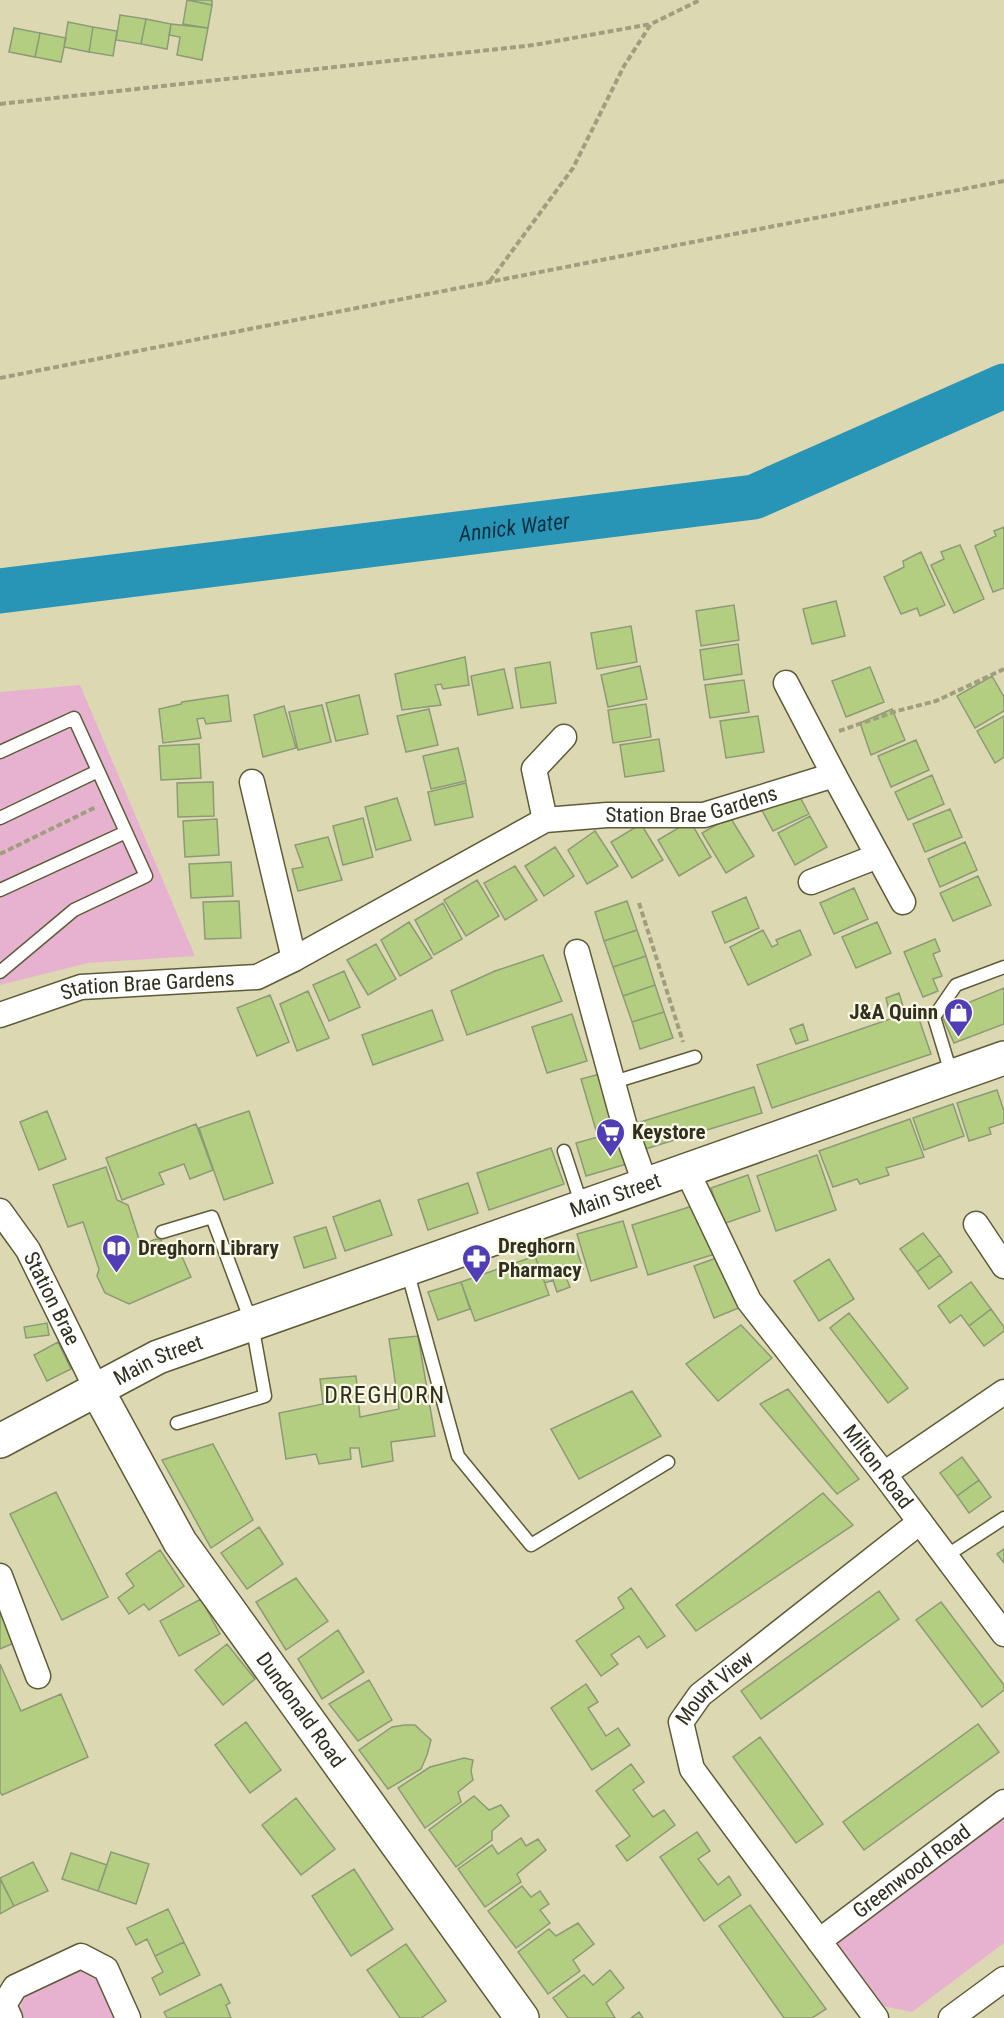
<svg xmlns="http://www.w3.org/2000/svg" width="1004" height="2018" font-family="'Roboto Condensed',sans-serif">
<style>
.green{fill:#e7b2cf}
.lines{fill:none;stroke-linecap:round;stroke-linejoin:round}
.river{stroke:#2894b6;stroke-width:45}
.building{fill:#b3ce81;stroke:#8d9a77;stroke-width:1.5}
.lane-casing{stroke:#5e5b38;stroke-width:15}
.street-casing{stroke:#5e5b38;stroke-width:27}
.secondary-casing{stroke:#5e5b38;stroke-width:36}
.path{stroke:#a09e7f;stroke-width:4;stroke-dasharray:6 3;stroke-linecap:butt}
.lane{stroke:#fff;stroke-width:12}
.street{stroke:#fff;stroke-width:24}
.secondary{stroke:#fff;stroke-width:33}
.labels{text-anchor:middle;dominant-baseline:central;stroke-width:4.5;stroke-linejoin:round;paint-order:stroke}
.street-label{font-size:21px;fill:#302f20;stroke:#faf9e5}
.poi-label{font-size:21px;font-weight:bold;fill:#302f20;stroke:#faf9e5;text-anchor:start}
.water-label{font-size:22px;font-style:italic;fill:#002f3d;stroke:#faf9e5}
.quarter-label{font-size:24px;letter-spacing:1.5px;fill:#302f20;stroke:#faf9e5}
</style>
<rect width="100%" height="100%" fill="#dcd9b2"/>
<path class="green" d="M80,685L195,956L88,963L0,985V692Z
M1004,1817V1943L912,2012L882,2006L837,1943Z
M76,1965L98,1974L120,2018H24L20,2011L23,1990Z"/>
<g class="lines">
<path class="river" id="s1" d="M0,591L754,497L1004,386"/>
</g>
<path class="building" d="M187,0H212V5Z
M187,0L212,5L208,28L183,24Z
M120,15L146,19L141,44L116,40Z
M146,19L171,24L167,49L141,44Z
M68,22L93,27L89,52L64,47Z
M171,24L208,28L202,60L177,55L180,37L169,35Z
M93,27L117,31L113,56L89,52Z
M14,28L40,33L35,57L9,52Z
M40,33L66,38L61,62L35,57Z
M1004,527V588L993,592L975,546L996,536L994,531Z
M960,545L984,599L954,613L931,565L944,559L941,552Z
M921,552L945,605L920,616L917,608L901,614L884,577L904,567L903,561Z
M836,601L845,636L812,644L803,609Z
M734,605L739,640L701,646L696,611Z
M631,626L637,662L597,669L591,633Z
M738,644L742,674L704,680L700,650Z
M465,657L469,685L443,689L441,684L435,685L441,705L402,710L395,674Z
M550,662L556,703L521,708L515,668Z
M640,666L647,699L608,707L601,675Z
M870,667L884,702L846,717L832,681Z
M504,669L513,708L478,715L471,676Z
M992,676L1004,697V711L975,728L957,696Z
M744,680L749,712L710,718L705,685Z
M228,695L231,721L206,724L204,718L197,719L201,738L163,743L159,709L181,704L182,702Z
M359,695L368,734L336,741L326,703Z
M646,704L651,737L613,743L608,710Z
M322,705L331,742L298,750L289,712Z
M284,706L296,748L263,757L254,715Z
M429,709L438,745L406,752L397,716Z
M892,709L905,740L871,755L860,723Z
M758,716L764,752L726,758L720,721Z
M1004,716V757L995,763L977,731Z
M659,739L664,771L625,777L620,745Z
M916,740L929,770L891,787L878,756Z
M199,744L201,778L161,780L159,746Z
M458,748L466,781L431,789L423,756Z
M932,775L944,804L908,820L895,792Z
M213,782L214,816L178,817L177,783Z
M466,783L473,817L435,825L428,792Z
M793,784L809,814L773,831L757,801Z
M397,798L411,840L376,850L365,807Z
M950,809L962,837L925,852L913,824Z
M810,816L827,847L795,865L778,833Z
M730,817L754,856L726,873L702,833Z
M363,818L373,857L343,865L333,826Z
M217,819L219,855L185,857L183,821Z
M690,821L711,857L679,876L658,840Z
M641,824L663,860L632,878L611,842Z
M595,831L618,866L587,884L568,850Z
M328,837L342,880L298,891L292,869L303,867L295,845Z
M965,842L977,870L940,887L928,859Z
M555,847L574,876L544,896L525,866Z
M231,862L233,896L191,898L189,864Z
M515,866L537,900L505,920L484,883Z
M978,876L991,905L953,921L940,893Z
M477,880L499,916L466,936L444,900Z
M854,888L868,919L834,934L820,903Z
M746,897L759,928L725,943L712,912Z
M239,901L241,938L205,939L203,902Z
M627,901L637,930L604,941L595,912Z
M443,903L462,939L434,955L415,920Z
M409,922L432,958L400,976L381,940Z
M877,922L891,953L856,968L842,937Z
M637,930L646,956L613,967L604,941Z
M763,930L772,947L778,944L776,940L800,930L811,955L748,985L730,947Z
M935,939L940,951L933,954L942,976L933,979L938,991L923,997L904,952Z
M376,944L396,979L368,995L347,960Z
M543,955L562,1001L467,1035L451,991L495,971Z
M646,956L655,985L623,996L613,967Z
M344,971L360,1007L329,1021L313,985Z
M655,985L664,1012L632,1022L623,996Z
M1004,988V1024L954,1043L941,1014Z
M308,991L329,1038L297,1051L280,1004Z
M899,993L903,1006L889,1010L886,998Z
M270,995L289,1042L257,1056L237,1008Z
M432,1010L443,1040L373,1065L362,1035Z
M916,1010L931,1054L772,1108L757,1065Z
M664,1012L673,1038L640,1049L632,1022Z
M572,1014L587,1061L547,1073L532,1027Z
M803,1024L808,1040L796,1044L790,1029Z
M604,1073L630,1163L586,1176L576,1143L598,1137L581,1079Z
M754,1087L762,1113L642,1150L634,1124Z
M997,1090L1004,1111V1123L989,1128L991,1134L969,1141L957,1103Z
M953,1104L964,1136L924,1150L913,1118Z
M47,1111L66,1159L39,1170L20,1122Z
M249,1111L273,1183L224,1200L199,1128Z
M910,1119L924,1157L886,1168L889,1175L860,1184L857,1179L833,1187L819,1151Z
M196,1124L213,1170L190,1179L184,1164L159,1173L164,1184L122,1200L106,1158Z
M551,1148L564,1184L489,1210L477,1173Z
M817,1155L836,1210L776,1231L757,1176Z
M106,1167L117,1200L128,1205L141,1245L156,1239L161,1240L167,1254L179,1250L191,1277L129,1304L105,1293L97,1276L99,1269L83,1222L68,1227L53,1185Z
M748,1175L760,1211L723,1224L711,1188Z
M468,1183L478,1213L428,1230L418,1200Z
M380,1200L392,1235L345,1251L333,1217Z
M702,1203L718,1253L648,1275L632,1225Z
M623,1221L637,1267L591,1281L577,1234Z
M326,1227L336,1258L304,1268L294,1237Z
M923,1233L940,1255L917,1272L900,1249Z
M574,1242L583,1269L565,1275L570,1287L557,1292L553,1280L545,1283L535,1256Z
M940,1255L952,1272L929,1289L917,1272Z
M535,1256L549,1295L475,1321L461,1282Z
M719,1257L741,1307L714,1318L694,1266Z
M829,1259L854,1299L819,1321L794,1281Z
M461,1282L470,1309L438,1320L428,1292Z
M971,1282L991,1309L969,1326L961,1315L950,1323L938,1306Z
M991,1309L1004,1327V1331L984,1346L969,1326Z
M849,1313L908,1388L888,1403L830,1328Z
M47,1323L49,1335L26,1338L24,1327Z
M741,1325L772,1358L718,1401L686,1364Z
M418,1336L435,1436L391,1442L393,1461L362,1467L359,1448H350L351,1459L319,1464L316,1454L286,1459L279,1413L323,1404L320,1379L356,1376L360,1417L399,1409L389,1339Z
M58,1342L71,1369L47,1381L34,1355Z
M788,1389L859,1479L837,1494L760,1404Z
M632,1391L661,1436L579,1479L551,1429Z
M213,1444L253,1520L211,1548L162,1460Z
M962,1457L979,1480L957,1496L940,1473Z
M979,1480L991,1497L969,1513L957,1496Z
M56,1492L108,1597L62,1620L10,1514Z
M823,1493L853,1525L696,1631L676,1605Z
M259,1527L283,1564L247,1589L221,1553Z
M1004,1549V1563L997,1554Z
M160,1550L184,1586L149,1610L144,1604L129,1614L118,1598L134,1586L126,1574Z
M296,1578L328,1621L286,1650L256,1602Z
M631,1588L665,1636L647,1648L639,1636L611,1655L618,1664L601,1676L576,1641L624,1608L618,1598Z
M879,1591L899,1619L761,1719L741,1691Z
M201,1599L220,1634L179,1656L160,1621Z
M941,1602L1004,1685V1690L982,1707L916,1620Z
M0,1610L14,1643L0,1649Z
M338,1630L364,1672L322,1699L298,1659Z
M227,1644L255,1679L223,1705L195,1670Z
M0,1664L21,1711L61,1694L88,1757L2,1795L0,1792Z
M369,1680L392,1720L358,1741L329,1704Z
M586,1684L598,1702L588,1708L606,1736L618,1728L630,1745L592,1770L551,1708Z
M246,1722L281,1770L250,1793L215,1745Z
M978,1724L999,1752L864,1850L843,1822Z
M405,1725H415L431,1740L427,1755L421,1769L388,1789L359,1750L392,1727Z
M760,1737L823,1824L796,1843L733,1757Z
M464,1758L473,1760L471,1771L473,1780L458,1792L461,1802L425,1828L398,1788L430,1767Z
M631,1764L644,1782L633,1790L653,1817L664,1810L675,1825L627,1861L616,1846L630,1836L596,1791Z
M474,1796L489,1810L501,1805L509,1816L492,1831V1840L456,1867L429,1830Z
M296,1798L335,1849L301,1875L262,1825Z
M697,1832L710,1851L698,1859L718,1885L729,1876L741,1895L704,1921L660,1857Z
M521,1838L526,1846L538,1839L546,1850L517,1874L521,1882L485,1907L458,1869L492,1845L498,1854Z
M111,1852L149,1864L136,1904L98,1891Z
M71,1853L107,1865L98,1891L62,1879Z
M33,1862L48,1891L14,1906L0,1878Z
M354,1869L393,1929L351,1956L312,1896Z
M0,1879L14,1906L0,1914Z
M522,1886L531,1897L540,1891L549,1904L540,1910L550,1923L516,1948L488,1911Z
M750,1905L826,2009L812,2018H784L719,1926Z
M168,1909L184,1942L155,1956L147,1939L136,1945L127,1928Z
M578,1923L594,1944L573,1960L580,1971L548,1994L518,1952L549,1929L556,1936Z
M184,1942L200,1975L160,1995L152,1978L163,1972L155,1956Z
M406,1944L446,2001L421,2018H400L367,1970Z
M610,1970L624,1988L606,2003L615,2018H568L553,1998L584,1975L593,1985Z
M221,1984L230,2003L226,2005L231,2018H167L164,2012Z
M639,2012L643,2018H631Z"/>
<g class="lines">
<defs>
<path id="lane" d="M0,752L74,718L146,876L74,910L0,972
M0,818L98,771
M0,890L126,832
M952,1076L934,1017L956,985L1004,967
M614,1082L695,1057
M564,1151L582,1206
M162,1232L212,1217L252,1324L265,1396L177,1423
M407,1270L458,1456L531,1545L668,1462
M946,1556L1004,1518"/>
<g id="street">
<path d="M786,683L834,775L903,902"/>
<path d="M252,782L294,959"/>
<path d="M545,820L534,769L564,737"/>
<path d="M811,882L878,856"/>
<path d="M577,952L625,1127L646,1186"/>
<path id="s2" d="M0,1015L81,987L257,977L294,959L545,820L607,815H704L834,775"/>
<path id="s3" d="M687,1171L749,1301L884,1474L1004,1634"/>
<path id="s4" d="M0,1211L28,1250L97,1390"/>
<path d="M976,1224L1004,1266"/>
<path d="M884,1474L1004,1392"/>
<path d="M0,1576L38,1676"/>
<path id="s5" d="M819,1941L1004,1802"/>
<path d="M10,2018L4,2005L15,1987L81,1956L106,1969L128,2018"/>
<path id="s6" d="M876,2018L692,1769L681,1722L700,1695L920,1522"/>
<path d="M951,2018L1004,1979"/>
</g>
<g id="secondary">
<path id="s7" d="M97,1390L180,1542L522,2018"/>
<path id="s8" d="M0,1441L158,1357L1004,1058"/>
</g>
</defs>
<use href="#lane" class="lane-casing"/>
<use href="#street" class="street-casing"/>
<use href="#secondary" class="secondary-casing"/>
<path class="path" d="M0,104L534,45L651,24
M490,281L573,168L624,66L651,24L700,0
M0,378L1004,181
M839,731L897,711L936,701L1004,669
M0,854L96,807
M639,903L683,1042"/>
<use href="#lane" class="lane"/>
<use href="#street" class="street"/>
<use href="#secondary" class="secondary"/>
</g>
<defs>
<symbol id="shop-pin" viewBox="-11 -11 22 30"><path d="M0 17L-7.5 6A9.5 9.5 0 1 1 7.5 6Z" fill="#513db5" stroke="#faf9e5"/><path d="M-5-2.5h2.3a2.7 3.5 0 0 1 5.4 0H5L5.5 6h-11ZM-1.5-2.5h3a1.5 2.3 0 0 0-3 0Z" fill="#fff"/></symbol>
<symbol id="supermarket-pin" viewBox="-11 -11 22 30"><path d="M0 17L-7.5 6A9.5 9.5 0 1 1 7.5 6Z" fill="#513db5" stroke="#faf9e5"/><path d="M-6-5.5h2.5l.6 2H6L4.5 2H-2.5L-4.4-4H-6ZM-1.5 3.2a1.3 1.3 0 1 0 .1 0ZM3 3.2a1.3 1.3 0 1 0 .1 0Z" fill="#fff"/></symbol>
<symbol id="library-pin" viewBox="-11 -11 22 30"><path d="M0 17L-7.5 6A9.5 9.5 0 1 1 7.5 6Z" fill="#513db5" stroke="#faf9e5"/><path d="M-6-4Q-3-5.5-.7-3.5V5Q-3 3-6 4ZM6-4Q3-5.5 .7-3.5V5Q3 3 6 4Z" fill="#fff"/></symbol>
<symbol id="pharmacy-pin" viewBox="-11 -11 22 30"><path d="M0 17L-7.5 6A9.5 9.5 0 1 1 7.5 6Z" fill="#513db5" stroke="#faf9e5"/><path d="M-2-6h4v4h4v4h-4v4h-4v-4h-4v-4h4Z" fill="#fff"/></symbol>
</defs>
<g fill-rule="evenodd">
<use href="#shop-pin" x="942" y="996" width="33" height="45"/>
<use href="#supermarket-pin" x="594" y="1116" width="33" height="45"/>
<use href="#library-pin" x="100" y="1232" width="33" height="45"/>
<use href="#pharmacy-pin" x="460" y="1242" width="33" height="45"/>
</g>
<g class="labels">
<g class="street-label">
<text stroke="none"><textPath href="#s2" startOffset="738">Station Brae Gardens</textPath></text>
<text stroke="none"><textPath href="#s2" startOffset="152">Station Brae Gardens</textPath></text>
<text stroke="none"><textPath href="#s8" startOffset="664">Main Street</textPath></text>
<text stroke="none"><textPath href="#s4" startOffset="102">Station Brae</textPath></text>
<text stroke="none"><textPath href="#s8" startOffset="178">Main Street</textPath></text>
<text stroke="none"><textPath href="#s3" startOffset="354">Milton Road</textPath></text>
<text stroke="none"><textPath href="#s6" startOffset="406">Mount View</textPath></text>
<text stroke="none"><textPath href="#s7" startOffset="380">Dundonald Road</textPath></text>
<text stroke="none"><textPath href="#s5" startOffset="116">Greenwood Road</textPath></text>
</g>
<g class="poi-label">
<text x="938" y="1012" text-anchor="end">J&amp;A Quinn</text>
<text x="632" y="1132">Keystore</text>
<text x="498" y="1246">Dreghorn<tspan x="498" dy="24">Pharmacy</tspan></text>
<text x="138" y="1248">Dreghorn Library</text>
</g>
<g class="water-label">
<text stroke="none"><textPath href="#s1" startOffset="518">Annick Water</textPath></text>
</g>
<g class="quarter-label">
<text x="385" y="1395">DREGHORN</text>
</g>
</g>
</svg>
